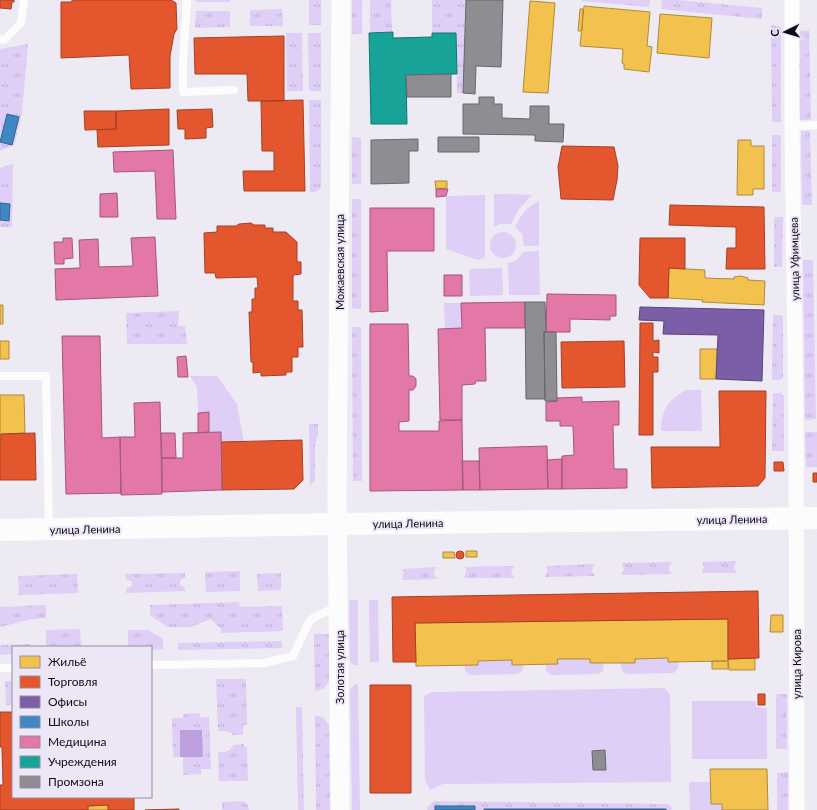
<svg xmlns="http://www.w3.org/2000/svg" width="817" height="810" font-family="Lato,sans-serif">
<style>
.grass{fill:url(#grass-tufts)}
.garden{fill:#dfcef6}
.water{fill:#bba0dd}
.homes{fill:#f2c14e;stroke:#ae8b3c}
.shops{fill:#e4572e;stroke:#a44026}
.offices{fill:#7b5ea7;stroke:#5a457a}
.schools{fill:#3f88c5;stroke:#30638f}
.health{fill:#e377a8;stroke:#a3577b}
.public{fill:#17a398;stroke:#147670}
.industry{fill:#8d8d92;stroke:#67666c}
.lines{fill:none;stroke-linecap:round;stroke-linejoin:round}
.service{stroke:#fcfcfd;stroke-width:8}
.minor{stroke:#fcfcfd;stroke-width:15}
.tertiary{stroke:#fcfcfd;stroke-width:19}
.primary{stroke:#fcfcfd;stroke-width:22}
.labels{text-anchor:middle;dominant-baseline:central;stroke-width:4;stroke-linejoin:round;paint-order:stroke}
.street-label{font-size:11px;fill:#0e0c12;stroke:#ede6f7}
</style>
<defs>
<pattern id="grass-tufts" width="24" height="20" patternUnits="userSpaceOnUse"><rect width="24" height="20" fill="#dfcef6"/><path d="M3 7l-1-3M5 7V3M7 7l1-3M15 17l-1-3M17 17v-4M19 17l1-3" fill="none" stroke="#beb0d2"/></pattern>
</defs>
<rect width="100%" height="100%" fill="#eeeaf3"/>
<path class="grass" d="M197,0H230V2H196Z
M309,0H321V25H309Z
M352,0H362V34H352Z
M370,0H391L392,32H370Z
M432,0H466L463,93H457L456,33H432Z
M582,0H650L649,7L582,1Z
M662,0H678L762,8V19L661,9Z
M282,9L283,26H250V10Z
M196,11H230V27L195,28Z
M771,25L781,27V122H772Z
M809,30L811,120H800L798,31Z
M286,33H302L303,91H287Z
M308,33H321V91H309Z
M28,44L22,113L14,145L0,151V49Z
M309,100H321V186C319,192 316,192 310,192Z
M801,131H810L812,205H802Z
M772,135H781V192H772Z
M352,137L361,138V184H352Z
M13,164L12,227H0V168Z
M352,199H361V309L352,308Z
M774,217H783L782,267H774Z
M803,260H813L816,419L805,420Z
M179,311L178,326H185L187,344H127L126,313Z
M773,315H781L783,317V378L780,380H772Z
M352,327H361L362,481H353Z
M773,393H781L784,397V451H772Z
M309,424H318V434L315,445V480L310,486Z
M805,432H817V467H806Z
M737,561L734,566V569L737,573H702L704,567L702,562Z
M672,562C668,566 668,570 672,574L621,575L624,569L622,563Z
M595,564L593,566L592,572L595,576L545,577L547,571V567L545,566Z
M515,566L511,570L512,574L515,578H464L466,573V568L464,567Z
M437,567C433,571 433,575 437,579L402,580L404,574L402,569Z
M240,571V591L206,592L205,572Z
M185,573V577L180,581V585L185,588V591L126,593V589L132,586V582L126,579L125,574Z
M281,573V590L258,591L257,574Z
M77,574L78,593L19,595L18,576Z
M239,602L240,607L282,606L283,631L221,633V629L211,619L191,627H167L150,615V605Z
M46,605V618L31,619L0,627V607Z
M80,629L81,647H46V630Z
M128,630H148L163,639V649L151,650V647H128Z
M314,634H329V681L324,688L315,691Z
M282,641V648L178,650V643Z
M30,644V647H13V654L0,655V645Z
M216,679H246L247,725H243V735H233L231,733L225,731H218Z
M5,681H13V705H6Z
M776,694H787V749H776Z
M296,707H302L304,810H298Z
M200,713V718L209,717L211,769H201V774L183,775V757L203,756L202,730L180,731V757H173L172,718H183V714Z
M315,715L323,717L329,725L330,810H316Z
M244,744V747H247L248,781H219L218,752C225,752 230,752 234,745Z
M788,772V810H777V773Z
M242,801C247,803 249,805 249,810H222V802Z
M434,801L668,804L671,806L672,810H666V809L475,810V806H435V810H427L428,807Z"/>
<path class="garden" d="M494,194H508L532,195L519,209L511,224H500L494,227Z
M485,195V257L478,260L446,249V196Z
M539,201V246H524L522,234L515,227C521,214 527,207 539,201Z
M490 245a13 13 0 1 1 26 0a13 13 0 1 1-26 0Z
M539,251L540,295H509L508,263L517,260L523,252Z
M502,268L503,295L470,296L469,269Z
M444,303H461L462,328L445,329Z
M190,376H217L237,404L244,442H221L209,432V413H198L197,387Z
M686,390H701L702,431H661C662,409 667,401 686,390Z
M349,600H358V665H353L350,661Z
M369,600H378L379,662H370Z
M668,658V662H678C679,668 678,670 673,673L627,674C621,672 621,668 621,663L635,659Z
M557,659H590L591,663H603C604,669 604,671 598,674L552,675L549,674L546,670V664H557Z
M512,660V665H523C523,670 522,672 517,674L471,675L468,674L465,670V665H478V661Z
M358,684L360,810H352L350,690L354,685Z
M664,688L670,694L671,782L443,784L430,790L425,780L424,696L432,692Z
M692,701H756V707L767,708V759H692Z
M689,782H711V804H722V810H690Z"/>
<path class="water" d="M180,730H202L203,757H180Z"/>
<path class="homes" d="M530,1L555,3L548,93L523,92Z
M584,6L650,12L647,46L652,47L649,72L624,69V64L622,63L623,49L580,46Z
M580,9H583L582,31H578Z
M660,14L712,18L709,58L657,53Z
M738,140H751V146H764V189H753V195H737Z
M435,181H447V188L436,189Z
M669,268L705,270V278L734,279V277L741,276L748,278V280L765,281L764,305L702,302L703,300L668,298Z
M0,305H3V324H0Z
M0,341H9V359H0Z
M700,349H717L716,379H700Z
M0,395H24L25,433L1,434V440H0Z
M466,551H477V557H466Z
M443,552H454L455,558H443Z
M771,615H783V632H770Z
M728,619V661L668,662V658L635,659V663H590V659H557L558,664L512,665V660L478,661V665L416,666L415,623Z
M755,658V670H729L728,659Z
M712,661H728V669H712Z
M710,769H767L768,810H722V804H711Z
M108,805V810H88V806Z"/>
<path class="shops" d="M0,0H14V2H12L11,9L0,8Z
M72,0H171L176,3L177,29L174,34L170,56V88L131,89L129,55L61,58V2H72Z
M284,36V101H248L247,74H195L194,38Z
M303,100L305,191H244L243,171H274V151H262L261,101Z
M169,109V145L98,147L97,130L116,129V111Z
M212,109L213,127L206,128V138L185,139V129H178L177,110Z
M84,111H116V129L85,130Z
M562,146L614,147L618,166L617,180L613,200L561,199L558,167Z
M670,205L764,207L765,269H726L727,248H736V227L669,225Z
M251,223L254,225H265V228H273V232H286L297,242V262H301V274L293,275V301H298V310H302L303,347H298V357H292V372H286V375L261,376V372L253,373V362H251L249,312H252V299H255V288H258L257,277L216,278L215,273H205L204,233L217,232V226H236L239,224Z
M640,238H685V269L669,268L668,298H650L639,285Z
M640,323H653V341L659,340V353L653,352V357H658V372H653V435H639Z
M624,341L625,387L562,388L561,342Z
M719,391H766L765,478L758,486L652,488L651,447H720Z
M35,433L36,480H0V440H1V434Z
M302,440L303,480L294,489L222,490L221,442Z
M774,462H783L784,471H774Z
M813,473H817V482H813Z
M456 555a4 4 0 1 1 8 0a4 4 0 1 1-8 0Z
M758,591L759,658L728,659V619L415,623L416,662H393L392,597Z
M370,685H411V793H370Z
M758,694H765V705H758Z
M0,712H13V797H134V810H108V805L88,806V810H0V785H3L2,747H0Z
M179,809V810H145Z"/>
<path class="offices" d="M640,307L764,310L762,381L716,379L718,335L663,334L664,321L639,320Z"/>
<path class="schools" d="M7,114L19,117L12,145L0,142Z
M0,203L10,204L9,221L0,220Z
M435,806H475V810H435Z
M484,809H666V810H484Z"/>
<path class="health" d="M173,150L176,219H157L155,171L114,172L113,152Z
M436,189H448L446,196L436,197Z
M117,193L118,217H100V194Z
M370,208H434V251H387L388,311L370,312Z
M155,237L158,296L56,300L55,269L80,268L79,240L98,239L99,267L133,266L131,238Z
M63,238H72L73,258L64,259V264H55L54,242H63Z
M444,275H462V296H444Z
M547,294L616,295V316H610V320L570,319V332H546Z
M525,302V328H485L486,381H476L475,384L462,385V420H440L438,329L462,328L461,303Z
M370,324H408L409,376H413L416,379V386L413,390H409V421L399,422V431H439V421L462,420L463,490L370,491Z
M62,336H100L102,438L120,437L121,493L66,494Z
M186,356L188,377H178L177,357Z
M582,397V402L619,401V425H613L614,469H627V488L562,489V456L574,455L573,426H560V421H546V402L557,401V398Z
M160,402L162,494L121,495L120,437H135L134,403Z
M209,412V432L198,433V413Z
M221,432L222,490L162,492V458H183V433Z
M161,433H175L176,458H162Z
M547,446L548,489L480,490L479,448Z
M562,459V489H548L547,460Z
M462,461H479L480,490H463Z"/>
<path class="public" d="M393,32V38L432,37V33H456L457,74L406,75L407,124H371L369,33Z"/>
<path class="industry" d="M466,0H503L501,67L476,66L475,94L463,93Z
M451,74V97H407L406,75Z
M479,97H494V104H502V118L530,119V106H549V124H564L563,142L535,141V135L463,134V104H479Z
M438,137H479V152H438Z
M418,139V151H409V183L371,184V140Z
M525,302H545L546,332H544L545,399H526Z
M544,332H556L557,401H545Z
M605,750L606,770H593L592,751Z"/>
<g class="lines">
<path class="service" d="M187,0L183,63V92L234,90
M0,39L4,40L21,23L24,0
M792,126L817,125
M0,376H46L49,529
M151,665L264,663L293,656L308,624L313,618L338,606
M0,668H13"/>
<path class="minor" d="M792,0V129L796,427L797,810"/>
<path class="tertiary" d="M340,810L337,496L341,0"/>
<path class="primary" d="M0,530L338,524L817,518"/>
</g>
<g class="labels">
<g class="street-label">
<text transform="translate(794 259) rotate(-91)">улица Уфимцева</text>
<text transform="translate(339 262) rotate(-90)">Можаевская улица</text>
<text transform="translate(732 519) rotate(-1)">улица Ленина</text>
<text transform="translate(408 523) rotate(-1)">улица Ленина</text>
<text transform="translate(85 529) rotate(-1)">улица Ленина</text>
<text transform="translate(796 664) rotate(-90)">улица Кирова</text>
<text transform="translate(339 667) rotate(-90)">Золотая улица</text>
</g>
</g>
<rect x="12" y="646" width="140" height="152" fill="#ede6f7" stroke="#948f9b"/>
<rect x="20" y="656" width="20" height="12" fill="#f2c14e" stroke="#948f9b"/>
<text x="48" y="666" font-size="12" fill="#0e0c12">Жильё</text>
<rect x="20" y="676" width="20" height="12" fill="#e4572e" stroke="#948f9b"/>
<text x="48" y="686" font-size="12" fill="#0e0c12">Торговля</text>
<rect x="20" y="696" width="20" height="12" fill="#7b5ea7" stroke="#948f9b"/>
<text x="48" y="706" font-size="12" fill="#0e0c12">Офисы</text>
<rect x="20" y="716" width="20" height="12" fill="#3f88c5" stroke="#948f9b"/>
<text x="48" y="726" font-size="12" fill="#0e0c12">Школы</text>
<rect x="20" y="736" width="20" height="12" fill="#e377a8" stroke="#948f9b"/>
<text x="48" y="746" font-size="12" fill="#0e0c12">Медицина</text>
<rect x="20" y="756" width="20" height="12" fill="#17a398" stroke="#948f9b"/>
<text x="48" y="766" font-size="12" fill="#0e0c12">Учреждения</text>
<rect x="20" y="776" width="20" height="12" fill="#8d8d92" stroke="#948f9b"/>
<text x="48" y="786" font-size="12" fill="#0e0c12">Промзона</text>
<g transform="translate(785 32) rotate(265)" stroke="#ede6f7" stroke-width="3" paint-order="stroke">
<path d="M0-3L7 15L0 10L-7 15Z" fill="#0e0c12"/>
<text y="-6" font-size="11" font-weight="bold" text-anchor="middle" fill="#0e0c12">С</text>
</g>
</svg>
